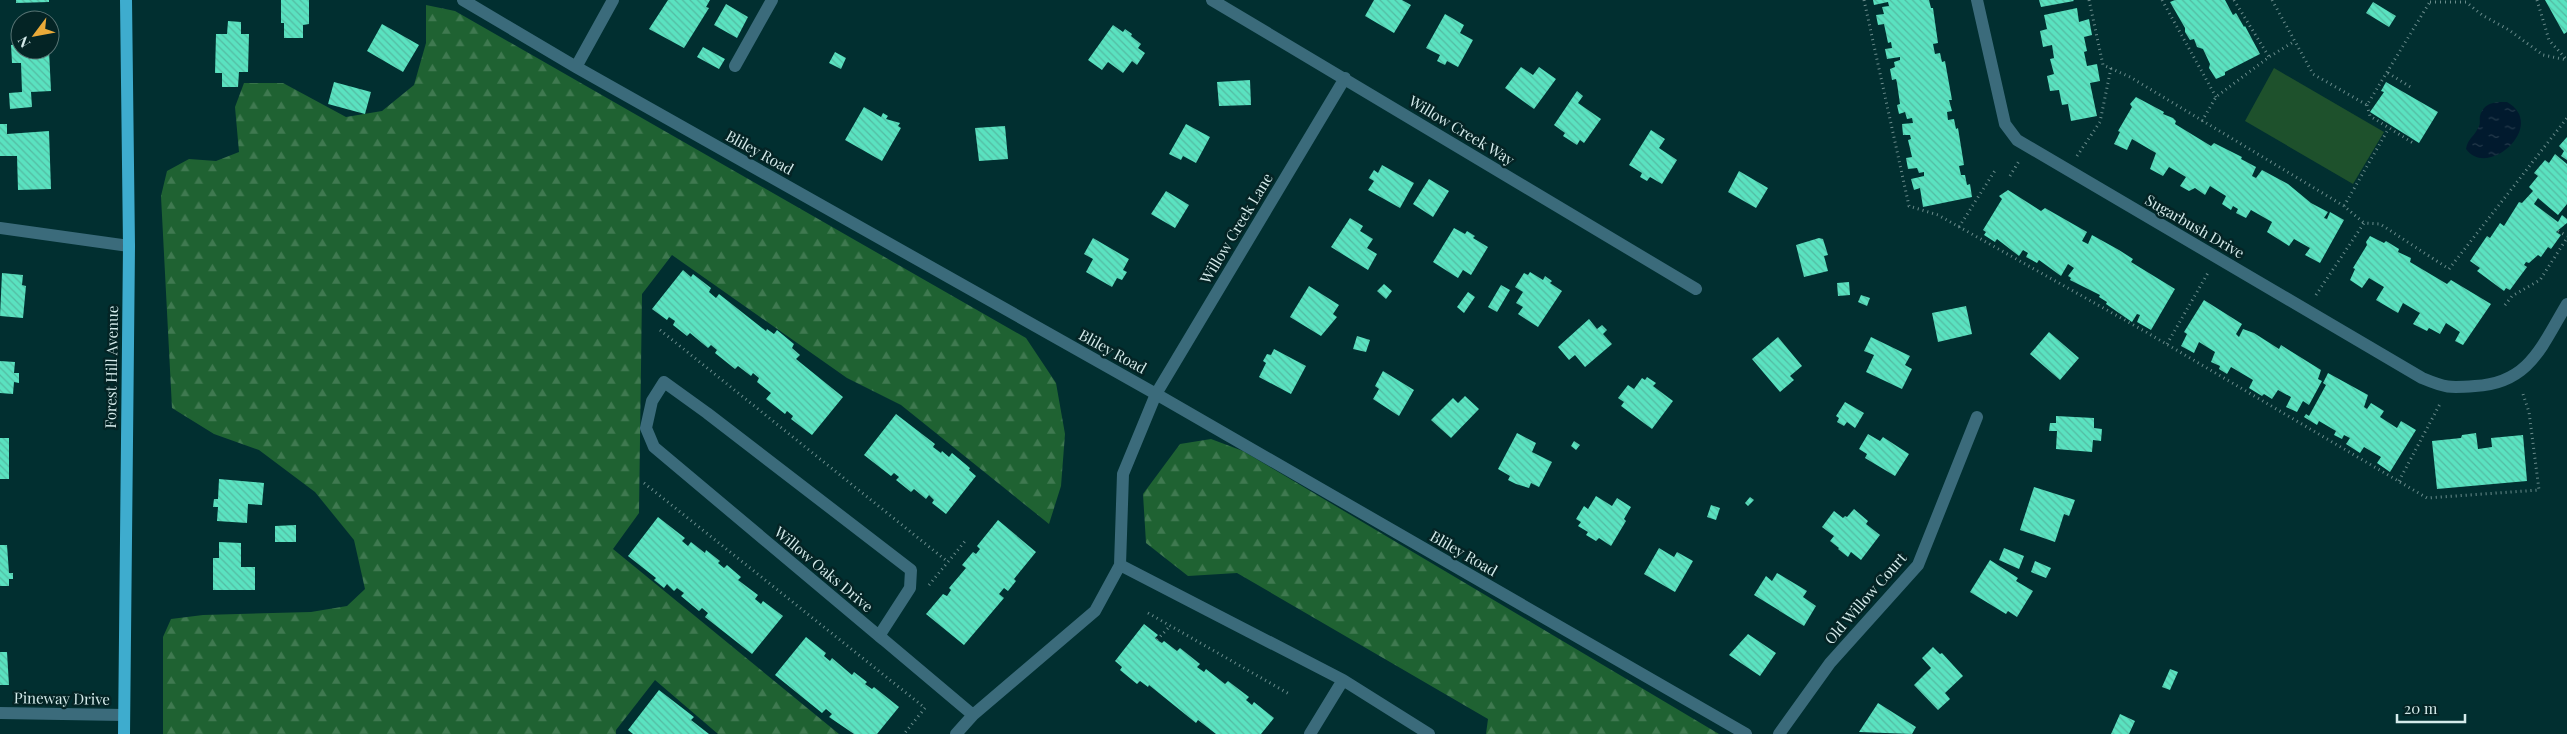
<svg xmlns="http://www.w3.org/2000/svg" width="2567" height="734" font-family="'Playfair Display',serif">
<style>
.forest{fill:url(#forest-firs)}
.park{fill:#1e512c}
.water{fill:url(#water-ripples)}
.building{fill:url(#building-back-hatch)}
.lines{fill:none;stroke-linecap:round;stroke-linejoin:round}
.path{stroke:#6a8c8c;stroke-width:3;stroke-dasharray:1 4;stroke-linecap:butt}
.minor{stroke:#3b6b7b;stroke-width:12}
.major{stroke:#3eacce;stroke-width:12}
.labels{text-anchor:middle;dominant-baseline:central;stroke-width:5;stroke-linejoin:round;paint-order:stroke}
.street-label{font-size:15px;fill:#d5ebeb;stroke:#042425}
</style>
<defs>
<pattern id="forest-firs" width="22" height="20" patternUnits="userSpaceOnUse" patternTransform="scale(1.25)"><rect width="22" height="20" fill="#1f6232"/><path d="M5 1l3.5 6h-7zM16 11l3.5 6h-7z" fill="#3f7950"/></pattern>
<pattern id="water-ripples" width="26" height="14" patternUnits="userSpaceOnUse" patternTransform="scale(1.25)"><rect width="26" height="14" fill="#011a2e"/><path d="M2 4q2-2 4 0t4 0M15 11q2-2 4 0t4 0" fill="none" stroke="#253b4c"/></pattern>
<pattern id="building-back-hatch" width="6" height="6" patternUnits="userSpaceOnUse" patternTransform="scale(1.25)"><rect width="6" height="6" fill="#5ae2c0"/><path d="M-1 5l2 2M0 0l6 6M5-1l2 2" fill="none" stroke="#54bba2"/></pattern>
</defs>
<rect width="100%" height="100%" fill="#012f30"/>
<path class="forest" d="M426,5L455,11L1026,338L1056,383L1065,434L1061,486L1049,524L901,405L847,378L672,255L642,294L639,513L613,549L839,734H718L655,680L616,730V734H163V637L171,619L203,615L311,612L347,606L365,589L354,540L315,492L259,450L214,434L172,408L161,196L167,171L189,159L216,161L239,152L235,107L244,83H283L346,117L382,111L414,85L426,43Z
M1211,439L1243,451L1719,734H1486L1488,719L1237,573L1188,576L1146,543L1143,494L1180,444Z"/>
<path class="park" d="M2274,68L2384,132L2353,184L2245,121Z"/>
<path class="water" d="M2507,102C2548,125 2488,180 2466,149C2468,138 2474,137 2478,128C2481,124 2479,120 2480,116C2484,102 2495,102 2507,102Z"/>
<path class="building" d="M16,0H49V2L16,3Z
M281,0H309V24L303,25V38H284V23H281Z
M668,0H710L706,7L709,8L684,48L649,29Z
M1374,0H1402L1411,5L1394,33L1365,16Z
M1873,0H1929L1931,8H1933L1938,43L1933,44L1935,54L1940,53L1942,62L1945,61L1952,100H1949L1952,111L1947,112L1948,120L1954,119L1956,129L1958,128L1964,165L1959,166L1961,175H1965L1967,185L1970,184L1972,197L1923,207L1920,188L1914,190L1911,179L1924,176V172L1919,173L1917,168L1908,169L1906,158L1912,157L1908,140L1911,139L1910,135H1903L1902,124L1913,123L1912,118L1907,119L1905,112L1899,114L1897,105L1900,104L1897,83L1896,79L1892,80L1890,69L1895,67L1894,62L1900,60V57L1887,59L1885,49L1892,48L1891,42L1888,43L1884,24L1878,25L1876,15L1884,14L1882,7L1889,6L1888,2L1874,5Z
M2039,0H2073L2074,1L2041,7Z
M2175,0H2225L2233,15L2236,13L2244,27L2245,26L2260,54L2225,72V75L2216,79L2209,68L2210,64L2203,49L2197,47L2194,39L2190,40L2185,32V28L2170,2Z
M2545,0H2567V32L2564,34Z
M2373,2L2396,16L2389,27L2366,13Z
M726,4L748,17L737,38L714,25Z
M2077,8L2079,22L2089,19L2092,35L2084,37L2087,51L2084,52L2087,66L2097,64L2100,81L2090,83L2097,116L2071,121L2068,104L2062,105L2059,90L2050,91L2047,76L2054,74L2050,59L2054,58L2052,45L2043,47L2040,31L2047,29L2044,15Z
M1445,14L1464,25L1460,33L1473,40L1458,67L1447,61L1445,65L1437,61L1440,55L1426,48Z
M228,21L241,22V34H249L248,72H239L238,87H222V73H215L216,34H227Z
M382,24L419,45L403,72L367,51Z
M1113,25L1123,32L1125,29L1132,34L1131,36L1141,44L1138,48L1145,53L1137,65L1132,61L1123,73L1108,62L1102,70L1088,60Z
M20,44V50H49L51,91L31,92L32,107L10,109L9,93L22,92L21,63H12L11,45Z
M703,47L725,59L719,69L697,57Z
M835,52L846,58L841,69L829,63Z
M1521,67L1533,75L1539,67L1556,79L1534,109L1505,88Z
M1250,80L1251,105L1219,106L1217,82Z
M334,82L371,92L365,114L328,104Z
M2386,82L2438,112L2419,143L2370,112L2384,92L2381,91Z
M1577,91L1583,96L1578,103L1601,119L1584,143L1580,140L1577,145L1563,136L1565,133L1554,125Z
M2136,97L2164,112L2163,114L2173,118L2176,121L2175,124L2211,146L2214,143L2242,157L2241,159L2256,167L2252,176L2256,178L2262,170L2288,184L2311,203L2328,212L2324,218L2327,219L2330,212L2344,220L2320,263L2305,255L2310,248L2294,239L2289,246L2267,232L2272,222L2251,210L2246,218L2236,213L2238,209L2233,206L2231,210L2222,204L2226,196L2210,186L2205,195L2195,188L2189,191L2180,186L2186,177L2169,167L2163,176L2150,169L2156,153L2132,139L2127,150L2114,144L2120,132L2118,131L2132,107L2130,104Z
M864,107L881,117L883,113L888,116L886,119L900,123L898,126L901,128L882,161L845,140Z
M0,124H7V134L49,131L51,189L18,190L17,156H0Z
M1186,124L1210,137L1196,163L1183,156L1181,160L1169,154Z
M1005,126L1008,159L979,161L975,128Z
M1651,130L1665,139L1659,148L1677,160L1662,184L1650,177L1647,181L1640,177L1642,173L1629,165Z
M2567,137V160L2561,156L2564,151L2559,146Z
M2555,154L2567,164V204L2558,215L2538,198L2534,204L2558,222L2562,215L2567,219V223L2556,232L2561,235L2551,249L2548,247L2541,257L2538,255L2529,263L2526,262L2524,265L2527,267L2518,279L2510,290L2506,288L2504,291L2477,271L2480,268L2470,261L2487,236L2490,238L2500,223L2504,226L2519,202L2522,203L2533,191L2529,187L2538,176L2534,173L2545,160L2549,163Z
M1382,165L1414,183L1400,208L1368,190L1374,181L1369,178L1374,170L1378,173Z
M1739,171L1768,188L1756,208L1728,192Z
M1429,179L1449,191L1433,217L1413,204Z
M2008,190L2041,211L2045,208L2087,232L2082,241L2088,244L2092,235L2119,250L2133,259L2131,262L2175,289L2151,330L2137,322L2140,315L2137,314L2132,322L2106,304L2107,302L2099,297L2100,295L2070,280L2071,278L2068,276L2074,268L2068,264L2061,276L2039,260L2037,263L2026,257L2028,253L2023,250L2019,256L1997,239L1995,242L1984,235L1986,232L1983,230L2002,199L1999,196Z
M1166,191L1189,205L1175,228L1151,214Z
M1350,218L1363,226L1360,231L1373,239L1367,248L1377,254L1368,270L1331,247Z
M1454,228L1465,234L1467,231L1475,236L1473,238L1488,247L1471,275L1463,270L1458,278L1433,262Z
M2370,236L2384,243L2386,241L2399,249L2398,252L2411,258L2410,262L2447,284L2451,280L2491,304L2463,345L2455,341L2460,332L2446,323L2440,334L2429,328L2427,331L2413,324L2420,313L2403,303L2398,313L2376,300L2384,287L2369,278L2362,288L2350,280L2355,269L2353,268L2367,245L2366,242Z
M1093,238L1129,259L1123,270L1127,272L1122,280L1117,278L1112,287L1086,272L1093,259L1084,254Z
M1819,238L1823,239L1828,255L1824,256L1828,271L1804,277L1796,245Z
M683,270L691,277L693,274L711,288L709,292L716,298L719,294L766,331L767,329L774,334L777,330L794,344L792,348L800,355L796,359L843,397L812,435L791,419L793,416L787,411L785,414L766,399L771,393L757,382L759,378L753,373L751,376L738,366L735,369L715,353L717,350L711,345L708,348L690,333L687,336L673,325L675,321L669,317L667,320L652,309Z
M1530,272L1543,280L1545,276L1552,281L1550,283L1562,291L1538,327L1518,314L1523,307L1516,303L1523,292L1515,287L1524,273L1528,275Z
M2,273L23,275L22,285L26,286L23,318L0,316Z
M1849,282L1850,295L1838,296L1837,283Z
M1384,284L1392,291L1386,299L1377,291Z
M1501,285L1510,290L1497,312L1488,307Z
M1309,286L1339,305L1333,314L1337,317L1321,336L1290,317Z
M1468,292L1475,297L1464,313L1457,307Z
M1861,295L1870,298L1867,306L1858,302Z
M2204,300L2242,324L2236,334L2239,337L2243,329L2254,333L2279,349L2281,345L2321,370L2318,379L2322,381L2309,405L2303,401L2297,412L2286,407L2291,397L2278,390L2272,399L2264,394L2262,396L2249,388L2253,380L2231,367L2227,374L2219,369L2220,366L2211,362L2215,352L2199,342L2194,353L2181,346L2187,334L2184,332Z
M1966,306L1972,334L1938,342L1932,313Z
M1589,319L1597,329L1602,325L1607,330L1603,334L1612,344L1585,367L1575,355L1569,360L1558,347Z
M2049,332L2079,358L2060,380L2030,354Z
M1357,336L1370,340L1366,352L1353,349Z
M1778,337L1802,366L1790,376L1794,380L1780,392L1752,359Z
M1871,337L1910,356L1905,365L1912,369L1902,389L1866,372L1874,355L1864,351Z
M1274,349L1306,366L1291,394L1259,377L1266,363L1263,361L1267,354L1271,355Z
M0,361L15,362L14,373H19V383L14,382L13,394L0,393Z
M1383,371L1414,390L1399,416L1373,399L1379,389L1375,386Z
M2328,373L2368,395L2364,407L2367,409L2371,403L2384,411L2380,417L2397,428L2401,421L2416,430L2390,472L2377,463L2381,457L2364,447L2360,453L2346,444L2350,438L2344,435L2342,439L2334,435L2336,431L2319,421L2317,425L2304,417L2306,414L2309,416L2326,385L2323,383Z
M1647,377L1656,383L1653,386L1673,401L1652,429L1621,406L1624,402L1618,398L1628,385L1634,389L1642,378L1645,380Z
M1465,396L1479,409L1451,438L1431,420L1453,398L1458,403Z
M1845,402L1864,413L1855,428L1847,422L1844,426L1837,422L1839,418L1836,416Z
M896,414L935,444L933,447L941,453L942,451L949,457L952,453L970,468L969,470L976,476L946,514L932,503L934,500L929,495L926,499L914,489L911,492L896,480L899,477L894,473L891,476L864,455Z
M2056,416L2094,418V428L2102,429L2101,441L2093,440L2092,452L2056,449L2057,431H2049L2050,423H2056Z
M1517,433L1536,443L1532,452L1552,462L1539,487L1531,483L1529,488L1516,484L1508,480L1510,476L1498,469Z
M2476,433L2478,449L2492,447L2491,438L2523,435L2527,481L2437,489L2432,441L2461,438L2462,435Z
M1868,434L1880,441L1883,437L1909,454L1895,476L1865,458L1867,454L1859,449Z
M0,438H9V479H0Z
M1574,441L1580,445L1576,450L1571,446Z
M219,479L264,483L262,505L248,504L247,523L217,521L218,507H213L214,499H218Z
M2034,487L2075,500L2069,516L2064,514L2055,542L2020,530Z
M1596,496L1612,506L1617,498L1631,507L1624,519L1626,521L1611,546L1599,538L1596,541L1586,535L1588,532L1578,526L1581,522L1576,519L1584,506L1588,509Z
M1750,497L1754,500L1748,506L1745,503Z
M1711,505L1720,508L1716,520L1707,517Z
M1854,509L1868,521L1866,524L1880,535L1861,560L1851,552L1848,557L1838,549L1839,548L1830,541L1834,536L1822,527L1834,511L1843,518L1845,516L1847,517Z
M658,517L685,538L682,541L688,546L691,542L705,553L706,550L720,561L718,563L724,568L727,565L741,577L738,580L758,595L755,599L761,604L763,601L783,616L752,654L705,617L708,613L702,608L699,611L681,596L684,593L677,588L674,591L667,584L664,588L654,580L656,578L628,556Z
M998,520L1036,552L1014,579L1016,581L1008,591L1004,588L999,594L1004,598L964,645L926,614L943,594L947,596L951,590L949,588L966,568L962,565L973,552L976,554L980,549L977,546Z
M296,525V542H275V526Z
M219,542L241,543V567H255V590H213V558H219Z
M0,545H7L9,573H13V579H9V586H0Z
M1659,548L1674,557L1677,552L1693,561L1675,592L1644,574Z
M2004,548L2024,556L2019,569L1999,560Z
M1990,560L2018,578L2016,581L2033,591L2017,617L2008,611L2006,614L1970,592Z
M2035,561L2051,568L2046,578L2031,572Z
M1777,573L1807,591L1803,597L1816,606L1804,626L1754,595L1766,576L1772,581Z
M1144,624L1158,635L1155,638L1157,640L1162,643L1164,641L1177,651L1180,648L1200,664L1197,667L1204,672L1206,669L1225,684L1228,681L1249,697L1246,700L1252,705L1254,702L1274,718L1261,734H1216L1198,720L1196,723L1149,685L1148,687L1140,681L1137,684L1120,670L1122,667L1115,661Z
M1748,634L1776,653L1760,676L1729,655Z
M806,637L826,653L824,656L830,661L832,658L852,675L854,672L867,682L865,684L872,689L874,687L899,707L877,734H854L829,717L832,714L826,709L822,713L775,675Z
M1933,647L1940,654L1942,653L1963,676L1945,693L1950,699L1938,710L1914,685L1931,668L1922,658Z
M0,652H7L9,685H0Z
M2170,669L2178,672L2170,690L2162,687Z
M659,690L694,717L691,720L709,734H633L628,730Z
M1878,703L1916,727L1912,734L1859,732Z
M2120,714L2135,721L2129,734H2111Z"/>
<g class="lines">
<path class="path" d="M1864,0L1909,206L1938,215L2146,332L2427,498L2539,490L2529,412L2522,391
M2089,0L2103,65L2130,77L2344,206L2364,223
M2162,0L2216,97
M2234,0L2269,57
M2272,0L2313,74L2367,105L2431,0
M2537,0L2549,40L2566,59
M2430,2H2466L2482,15L2509,30L2543,55L2567,60
M2388,73L2412,88
M2367,105L2370,116L2413,143
M2202,121L2216,97L2269,57L2295,41
M2077,156L2100,122L2111,68
M2010,176L2019,161
M2344,206L2389,128
M1959,227L1996,169
M2558,231L2567,236
M2316,295L2364,223L2380,224L2449,269L2567,118
M2505,305L2512,296L2540,280L2567,238
M660,330L948,562
M2167,344L2209,271
M2399,481L2441,402
M644,483L925,708L904,734
M929,585L966,540
M1148,613L1291,695
M1157,640L1170,626"/>
<path class="minor" d="M463,0L576,67L1156,394L1746,734
M1212,0L1696,289
M1977,0L2005,124L2017,140L2422,378C2446,388 2449,388 2475,386C2530,383 2542,345 2567,304
M735,66L772,0
M576,67L613,0
M0,228L129,246
M1120,565L1343,680L1429,734
M879,636L910,588L911,570L707,413L664,382L652,401L646,428L654,447L879,636L884,640L973,715
M0,713L124,715
M956,734L973,715L1095,611L1120,565L1123,474L1156,394L1345,78
M1310,734L1343,680
M1779,734L1830,663L1918,565L1977,417"/>
<path class="major" d="M124,734L129,246L126,0"/>
</g>
<g class="labels">
<g class="street-label">
<text transform="translate(1462 130) rotate(31)">Willow Creek Way</text>
<text transform="translate(760 152) rotate(29)">Bliley Road</text>
<text transform="translate(2195 226) rotate(30)">Sugarbush Drive</text>
<text transform="translate(1236 228) rotate(-59)">Willow Creek Lane</text>
<text transform="translate(1113 351) rotate(29)">Bliley Road</text>
<text transform="translate(111 367) rotate(-89)">Forest Hill Avenue</text>
<text transform="translate(1464 553) rotate(30)">Bliley Road</text>
<text transform="translate(824 569) rotate(40)">Willow Oaks Drive</text>
<text transform="translate(1865 598) rotate(-49)">Old Willow Court</text>
<text transform="translate(62 698) rotate(1)">Pineway Drive</text>
</g>
</g>
<g transform="translate(35 35) rotate(238)"><circle r="24" fill="#042425" stroke="#587474"/>
<path d="M0-4L9 19L0 12L-9 19Z" fill="#eaaa39"/>
<text y="-8" font-size="14" font-weight="bold" text-anchor="middle" fill="#d5ebeb">N</text>
</g>
<path d="M2397 714v8h68v-8" fill="none" stroke="#d5ebeb" stroke-width="2.5"/>
<text x="2404" y="714" font-size="15" fill="#d5ebeb" stroke="#042425" stroke-width="4" paint-order="stroke">20 m</text>
</svg>
